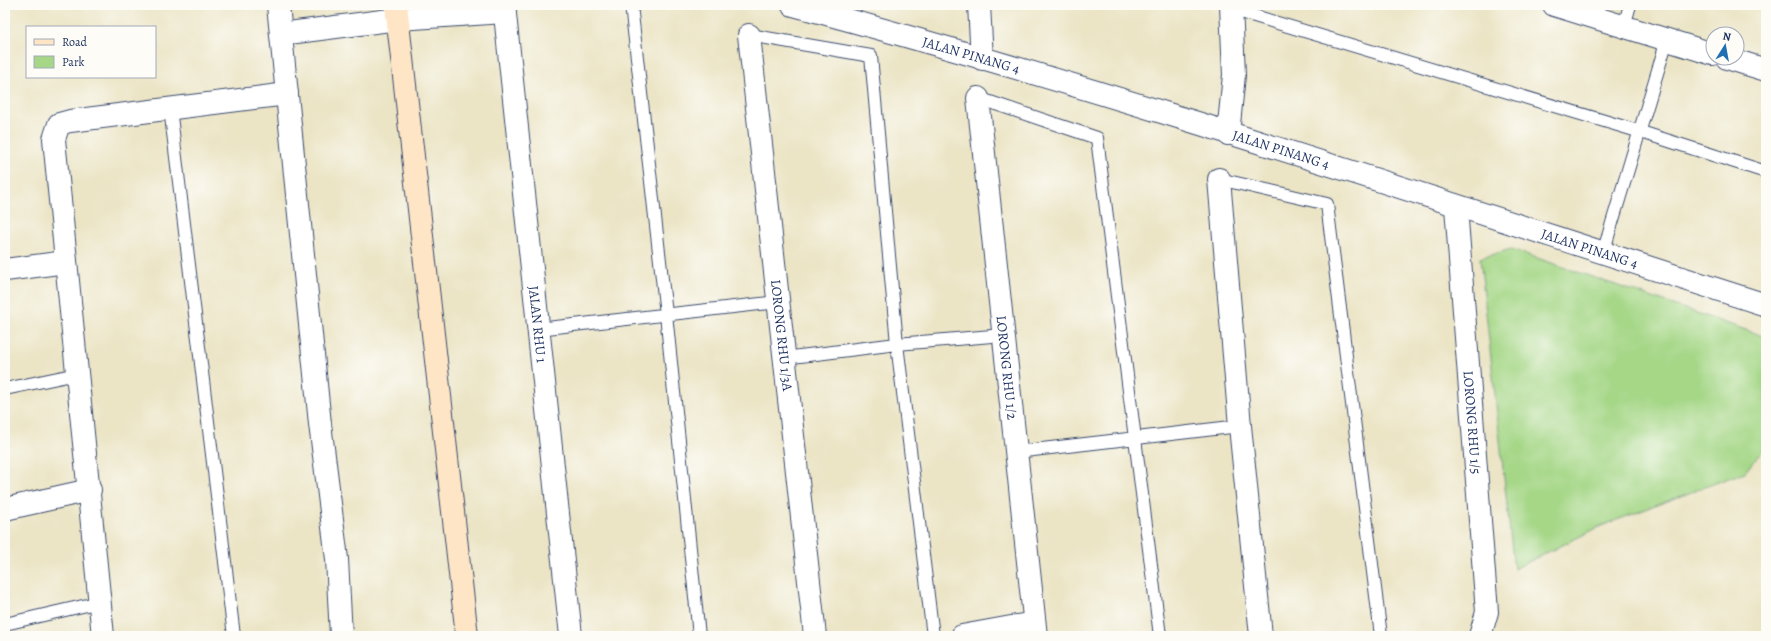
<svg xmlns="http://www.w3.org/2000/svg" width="1771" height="641" font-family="Alegreya,serif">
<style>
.green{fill:#a5d787;stroke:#608372}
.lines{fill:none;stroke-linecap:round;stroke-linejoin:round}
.lane-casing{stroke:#3a4a6d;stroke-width:14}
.street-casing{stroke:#3a4a6d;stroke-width:24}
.secondary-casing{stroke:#3a4a6d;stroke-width:24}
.lane{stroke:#fff;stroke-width:12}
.street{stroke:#fff;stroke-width:22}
.secondary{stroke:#fee5c5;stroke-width:22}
.labels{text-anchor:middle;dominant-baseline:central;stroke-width:3.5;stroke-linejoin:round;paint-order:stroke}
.street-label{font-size:14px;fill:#1b2f5e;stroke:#fdfcf7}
</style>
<rect width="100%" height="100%" fill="#fdfcf7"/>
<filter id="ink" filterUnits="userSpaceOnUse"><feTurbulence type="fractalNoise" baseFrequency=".025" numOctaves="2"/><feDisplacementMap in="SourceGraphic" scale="8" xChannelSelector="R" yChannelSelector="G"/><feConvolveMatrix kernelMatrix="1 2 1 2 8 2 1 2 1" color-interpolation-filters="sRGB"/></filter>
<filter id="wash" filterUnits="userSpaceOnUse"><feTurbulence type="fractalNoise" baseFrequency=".012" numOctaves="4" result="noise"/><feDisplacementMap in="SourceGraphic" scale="16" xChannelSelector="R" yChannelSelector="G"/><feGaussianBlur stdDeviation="0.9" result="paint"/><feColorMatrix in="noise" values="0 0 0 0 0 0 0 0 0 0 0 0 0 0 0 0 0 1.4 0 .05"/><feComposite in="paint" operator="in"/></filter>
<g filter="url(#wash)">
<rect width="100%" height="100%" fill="#ebe4c5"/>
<path class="green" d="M1511,249L1766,337V446L1745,472L1601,526L1514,569L1480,258Z"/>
</g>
<g filter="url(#ink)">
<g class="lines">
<defs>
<path id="lane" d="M631,5L666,314L699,636
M1231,9L1641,132L1766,172
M1624,26L1630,5
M749,35L871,56L897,344L933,636
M978,98L1097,138L1160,636
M170,108L234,636
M1219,179L1327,204L1381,636
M1603,253L1667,40
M538,329L778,302
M784,358L897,344L1004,335
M5,389L77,374
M1016,452L1240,426
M5,624L100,602"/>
<g id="street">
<path d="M278,5L320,424L337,559L341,636"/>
<path id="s1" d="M504,5L571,636"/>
<path id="s2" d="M793,5C1121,93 1443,202 1766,305"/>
<path d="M979,5L982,59"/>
<path d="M1554,5L1713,54"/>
<path d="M281,34L398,19L505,12"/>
<path id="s3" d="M749,35L815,636"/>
<path d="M1727,58L1766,70"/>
<path id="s4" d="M978,98L1036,636"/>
<path d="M1228,134L1234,75L1231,5"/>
<path d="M1219,179L1240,426L1261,636"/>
<path id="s5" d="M1456,207L1487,612L1480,636"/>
<path d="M5,270L66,262"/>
<path d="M5,509L90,490"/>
<path d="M103,636L54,139L59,124L70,121L287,94"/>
<path d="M962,636L1034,623"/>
</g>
<path id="secondary" d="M396,5L467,636"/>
</defs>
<use href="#lane" class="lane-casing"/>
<use href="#street" class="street-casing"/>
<use href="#secondary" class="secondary-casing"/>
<use href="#lane" class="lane"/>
<use href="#street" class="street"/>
<use href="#secondary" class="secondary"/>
</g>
</g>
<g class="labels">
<g class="street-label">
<text stroke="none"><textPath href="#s2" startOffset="185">JALAN PINANG 4</textPath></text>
<text stroke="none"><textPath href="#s2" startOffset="509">JALAN PINANG 4</textPath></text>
<text stroke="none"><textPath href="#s2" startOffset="833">JALAN PINANG 4</textPath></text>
<text stroke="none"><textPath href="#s1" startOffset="321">JALAN RHU 1</textPath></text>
<text stroke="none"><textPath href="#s3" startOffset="302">LORONG RHU 1/3A</textPath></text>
<text stroke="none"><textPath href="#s4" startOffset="271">LORONG RHU 1/2</textPath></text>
<text stroke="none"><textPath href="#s5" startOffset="216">LORONG RHU 1/5</textPath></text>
</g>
</g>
<rect width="1771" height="641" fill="none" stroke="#fdfcf7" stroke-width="20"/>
<rect x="26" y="26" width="130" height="52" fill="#fdfcf7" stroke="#a3aaba"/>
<rect x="34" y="39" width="20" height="6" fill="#fee5c5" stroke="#a3aaba"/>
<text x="62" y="46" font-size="12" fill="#1b2f5e">Road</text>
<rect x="34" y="56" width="20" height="12" fill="#a5d787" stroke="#a3aaba"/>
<text x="62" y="66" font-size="12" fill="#1b2f5e">Park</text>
<g transform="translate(1725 46) rotate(11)"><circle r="19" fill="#fdfcf7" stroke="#a3aaba"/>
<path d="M0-3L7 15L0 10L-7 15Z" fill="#1f6fb2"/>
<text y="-6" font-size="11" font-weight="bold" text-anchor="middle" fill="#1b2f5e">N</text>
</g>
</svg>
